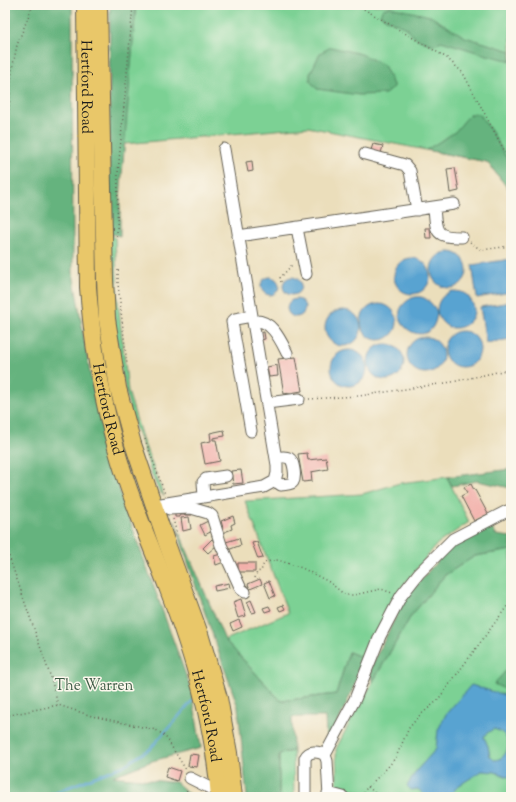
<svg xmlns="http://www.w3.org/2000/svg" width="516" height="802" font-family="'Sorts Mill Goudy',serif">
<style>
.green{fill:#7cd194;stroke:#4c7658}
.forest{fill:#65b37e;stroke:#40684d}
.water{fill:#59a3d1;stroke:#3a6076;fill-rule:evenodd}
.lines{fill:none;stroke-linecap:round;stroke-linejoin:round}
.stream{stroke:#59a3d1;stroke-width:2.5}
.building{fill:#f2b0aa}
.minor-casing{stroke:#646054;stroke-width:13}
.highway-casing{stroke:#646054;stroke-width:18}
.path{stroke:#646054;stroke-width:1.5;stroke-dasharray:1 3;stroke-linecap:butt}
.minor{stroke:#fff;stroke-width:11}
.highway{stroke:#e9c769;stroke-width:16}
.labels{text-anchor:middle;dominant-baseline:central;stroke-width:3;stroke-linejoin:round;paint-order:stroke}
.street-label{font-size:15px;fill:#1c1c1c;stroke:#fbf7ec}
.park-label{font-size:15px;fill:#3e5b46;stroke:#fbf7ec}
</style>
<rect width="100%" height="100%" fill="#fbf7ec"/>
<filter id="ink" filterUnits="userSpaceOnUse"><feTurbulence type="fractalNoise" baseFrequency=".025" numOctaves="2"/><feDisplacementMap in="SourceGraphic" scale="8" xChannelSelector="R" yChannelSelector="G"/><feConvolveMatrix kernelMatrix="1 2 1 2 8 2 1 2 1" color-interpolation-filters="sRGB"/></filter>
<filter id="wash" filterUnits="userSpaceOnUse"><feTurbulence type="fractalNoise" baseFrequency=".012" numOctaves="4" result="noise"/><feDisplacementMap in="SourceGraphic" scale="16" xChannelSelector="R" yChannelSelector="G"/><feGaussianBlur stdDeviation="0.9" result="paint"/><feColorMatrix in="noise" values="0 0 0 0 0 0 0 0 0 0 0 0 0 0 0 0 0 1.4 0 .05"/><feComposite in="paint" operator="in"/></filter>
<g filter="url(#wash)">
<rect width="100%" height="100%" fill="#ebdebb"/>
<path class="green" d="M136,5H511V192L487,162L308,127L124,144Z
M109,233L115,238L118,303L128,391L142,438L164,496C155,489 149,466 146,455C142,442 136,430 132,417C115,357 112,295 109,233Z
M447,477L469,522L437,544L392,599L366,659L349,652L336,694L281,701L225,640L288,613L245,501L362,494L400,483Z
M511,550V797H371L368,794L337,785L336,749L352,718L411,616L445,575L475,556Z
M293,751L294,797H279V754Z"/>
<path class="forest" d="M5,5H72L73,273L91,379L122,499L192,692L201,748L152,761L113,776L169,782H176L192,797H5Z
M110,5H136L120,199V236L109,233Z
M390,7L430,16L465,37L511,51V61L483,54L441,41L435,45C423,42 413,39 407,28L386,19L380,14L383,9Z
M331,47L361,54L384,65L394,87L385,94L359,95L317,89L310,81V74L320,53Z
M470,114H479L492,132L511,166V192L487,162L426,150L455,132Z
M511,469V488L477,481L452,486L447,477Z
M174,520L225,640L281,701L336,694L349,652L366,659L333,734L326,735L325,717H292L293,751L279,754V797H247L238,707L198,593Z
M489,524L496,535L511,537V550L475,556L445,575L411,616L372,683L370,669L404,600L433,566L454,543Z
M511,665V692L494,684Z"/>
<path class="water" d="M431 270a18 18 0 1 1 36 0a18 18 0 1 1-36 0Z
M394 276a18 18 0 1 1 36 0a18 18 0 1 1-36 0Z
M511,259V292L477,298L472,265Z
M283 286a9 9 0 1 1 18 0a9 9 0 1 1-18 0Z
M261 286a9 9 0 1 1 18 0a9 9 0 1 1-18 0Z
M451,291C459,291 466,292 470,299C487,322 446,344 437,312C434,357 380,322 407,301C420,291 431,300 437,312C437,302 441,296 451,291Z
M287 308a9 9 0 1 1 18 0a9 9 0 1 1-18 0Z
M511,302V339L486,343L480,307Z
M361 322a18 18 0 1 1 36 0a18 18 0 1 1-36 0Z
M325 328a18 18 0 1 1 36 0a18 18 0 1 1-36 0Z
M444 349a18 18 0 1 1 36 0a18 18 0 1 1-36 0Z
M407 355a18 18 0 1 1 36 0a18 18 0 1 1-36 0Z
M368 362a18 18 0 1 1 36 0a18 18 0 1 1-36 0Z
M331 368a18 18 0 1 1 36 0a18 18 0 1 1-36 0Z
M471,685L511,697V778L495,772L482,771L458,786L449,797H426L418,789L411,790L407,786L416,771L436,749L438,730L446,714ZM493,729C515,733 510,760 494,760L490,756L488,746L484,737L486,734Z"/>
<g class="lines">
<path class="stream" d="M43,797L123,766L150,749L193,700"/>
</g>
<g id="blocks">
<path class="building" d="M373,144L383,146L381,153L371,150Z
M252,161L253,171L248,172L246,162Z
M455,168L459,191L450,193L447,169Z
M425,228H430L431,238H426Z
M264,332L265,339L260,340L259,333Z
M296,357L302,391L284,394L278,359Z
M277,365L278,376L269,377L267,367Z
M224,430L225,436L213,438V440H216L220,461L205,464L201,443L211,441L210,433Z
M307,453L308,460L326,458L328,469L311,472L312,481L303,482L298,454Z
M241,470L243,483L233,484L231,471Z
M471,484L474,490H475L488,514L474,521L461,496L467,493L464,487Z
M175,510H192V515H180V517H175Z
M233,516L235,523L231,525L232,529L222,533L221,529L223,528L221,521Z
M189,517L191,529L183,531L181,518Z
M208,521L212,531L205,535L200,525Z
M239,538L241,545L228,550L226,542Z
M212,539L217,545L208,553L203,548Z
M257,542L263,558L258,559L252,543Z
M221,554L224,562L216,565L214,556Z
M238,563H255V572H238Z
M260,579L262,584L250,589L248,584Z
M269,581L275,596L270,598L264,583Z
M229,583L230,588L215,591L214,586Z
M241,599L246,616L238,618L233,602Z
M251,600L256,612L252,613L247,602Z
M283,605L285,609L280,611L278,607Z
M269,606L271,610L265,612L263,608Z
M239,620L242,627L233,631L230,624Z
M190,754L199,755L197,767L188,766Z
M168,767L180,771L177,781L165,777Z"/>
</g>
</g>
<g filter="url(#ink)">
<use href="#blocks" fill-opacity="0" stroke="#646054" stroke-width="1"/>
<g class="lines">
<defs>
<path id="minor" d="M365,154L405,165L410,171L417,210
M434,207C436,233 435,237 462,237
M297,228L306,274
M238,236L454,204
M253,321C271,319 280,339 287,353
M267,403L299,399
M251,431L232,322L235,319L252,316
M275,481L281,485C284,484 291,485 293,482C296,477 294,461 289,458C285,456 280,457 276,458
M204,497L203,482L206,479L226,476
M155,505L264,487L275,481L277,473V465L224,149
M169,509L191,508L208,513L212,516L221,545L241,589L245,592
M325,755L355,699L380,636L401,596L419,573L453,539L507,511
M190,778L210,788H219
M328,793L343,797
M305,797V758C309,750 318,751 325,755L327,761L329,797"/>
<g id="highway">
<path id="s1" d="M85,5L88,287C92,342 101,395 116,448C129,495 149,541 167,587C193,655 214,724 219,797"/>
<path d="M99,5L105,280L107,319L118,388L133,444L166,541L200,634L219,698L229,753L234,797"/>
</g>
</defs>
<use href="#minor" class="minor-casing"/>
<use href="#highway" class="highway-casing"/>
<path class="path" d="M357,5L447,58L463,73L511,163
M5,158L12,70L17,45L33,5
M117,236L118,173L133,5
M470,242L481,250L511,246
M118,270V284L127,364
M281,282L280,278L291,266L294,265
M309,399L359,396L452,382L511,369
M145,439L165,494
M173,519L177,534
M5,545L51,678L58,705
M255,578L257,572L261,571L264,563C269,561 273,561 278,560L302,568L329,582L345,595H354L381,589L392,593
M5,716L58,705L92,716L156,730L165,736L186,770
M368,787L374,792L377,797
M181,797L189,788
M363,797L365,790L388,767L396,757L409,728L419,716L437,701L511,601"/>
<use href="#minor" class="minor"/>
<use href="#highway" class="highway"/>
</g>
</g>
<g class="labels">
<g class="street-label">
<text stroke="none"><textPath href="#s1" startOffset="82">Hertford Road</textPath></text>
<text stroke="none"><textPath href="#s1" startOffset="406">Hertford Road</textPath></text>
<text stroke="none"><textPath href="#s1" startOffset="729">Hertford Road</textPath></text>
</g>
<g class="park-label">
<text x="94" y="686">The Warren</text>
</g>
</g>
<rect width="516" height="802" fill="none" stroke="#fbf7ec" stroke-width="20"/>
</svg>
